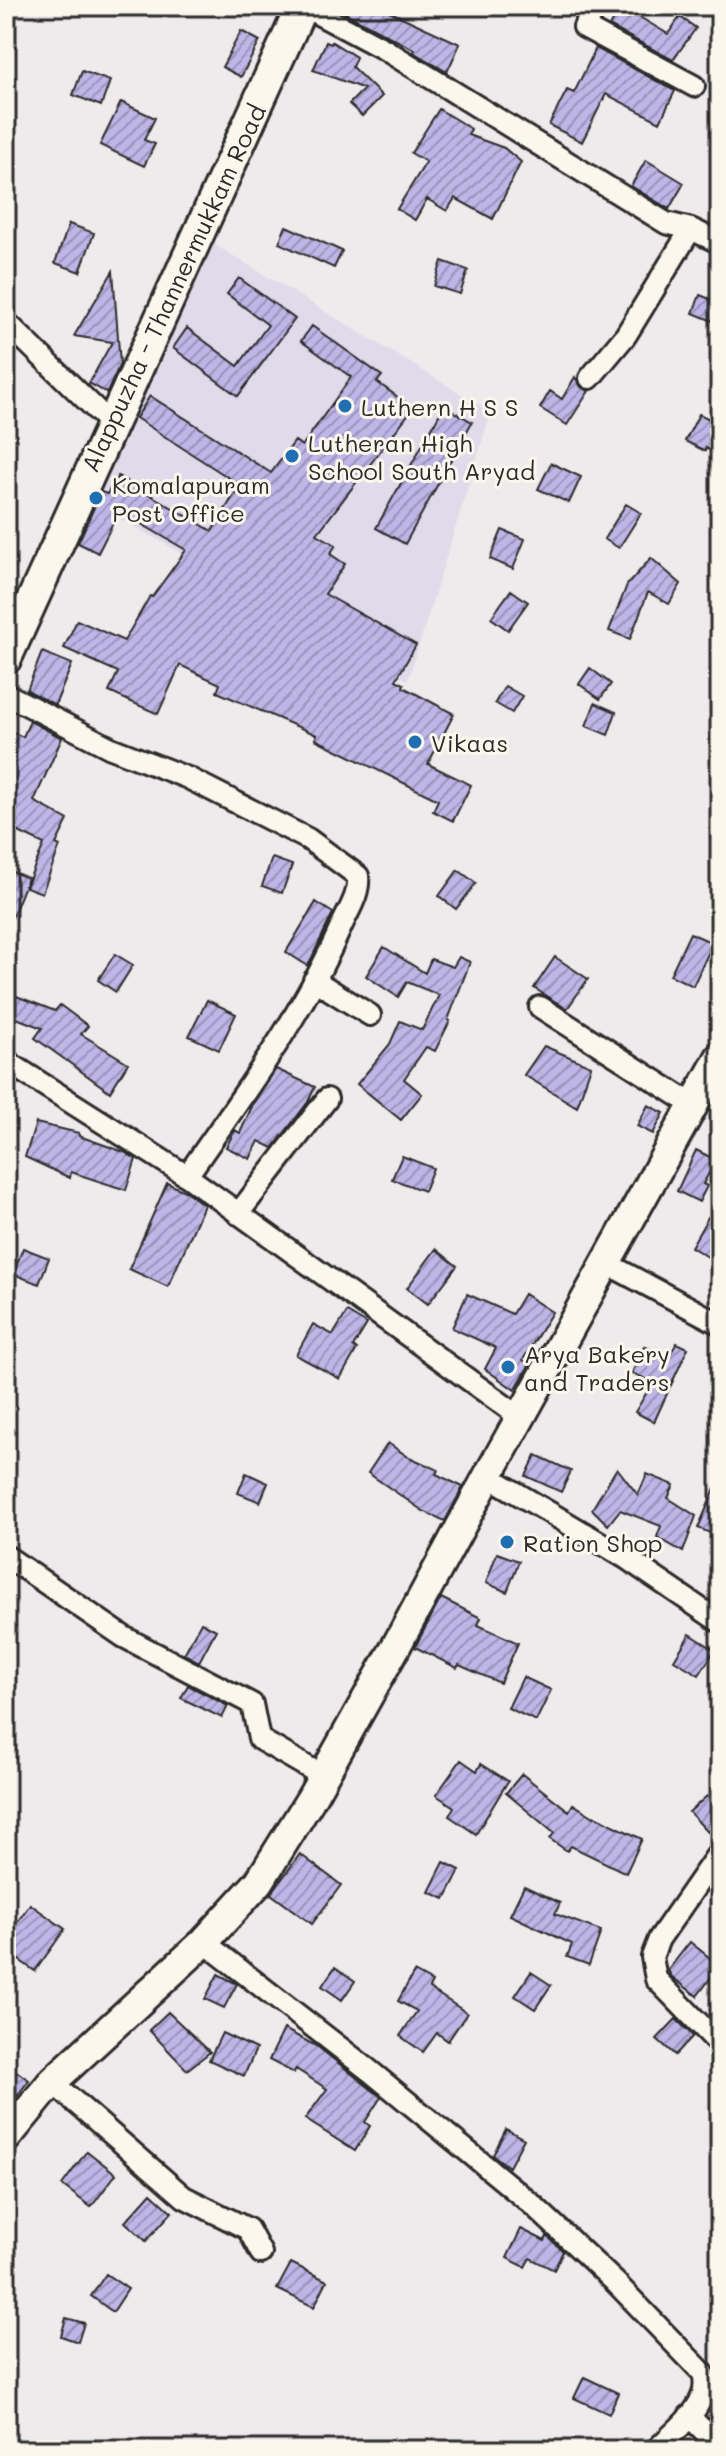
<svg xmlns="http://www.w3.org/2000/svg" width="726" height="2456" font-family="Mali,sans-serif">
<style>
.built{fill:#e0daea}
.building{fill:url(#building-hatch);stroke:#2b2b2b;stroke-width:2}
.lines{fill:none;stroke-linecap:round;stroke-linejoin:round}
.minor-casing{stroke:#2b2b2b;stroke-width:26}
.secondary-casing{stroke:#2b2b2b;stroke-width:34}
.primary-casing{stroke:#2b2b2b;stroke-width:36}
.minor{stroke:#fbf7ec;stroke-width:20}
.secondary{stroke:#fbf7ec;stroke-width:28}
.primary{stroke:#fbf7ec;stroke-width:30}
.poi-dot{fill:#1f6fb2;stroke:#fbf7ec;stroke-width:3}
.labels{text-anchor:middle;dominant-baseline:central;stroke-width:6;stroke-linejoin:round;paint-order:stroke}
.street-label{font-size:24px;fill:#2b2b2b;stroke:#fbf7ec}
.poi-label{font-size:24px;fill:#2b2b2b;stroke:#fbf7ec;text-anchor:start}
</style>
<defs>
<pattern id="building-hatch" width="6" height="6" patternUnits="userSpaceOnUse" patternTransform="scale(2)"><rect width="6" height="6" fill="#bdb6e7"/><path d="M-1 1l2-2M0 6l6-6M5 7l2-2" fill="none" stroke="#9a94bb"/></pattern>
</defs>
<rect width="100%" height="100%" fill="#efeaeb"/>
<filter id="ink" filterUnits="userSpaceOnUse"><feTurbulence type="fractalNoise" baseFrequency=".0125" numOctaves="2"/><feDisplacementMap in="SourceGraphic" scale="16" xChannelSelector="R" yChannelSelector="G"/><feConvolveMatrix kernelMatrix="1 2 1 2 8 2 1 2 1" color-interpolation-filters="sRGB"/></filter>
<g filter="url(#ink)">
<path class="built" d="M207,240L491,412L408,680L86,500Z"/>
<path class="building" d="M348,6H378L460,44L447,72L413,52L415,50L345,13Z
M621,6L668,34L680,17L696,28L673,60L609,26Z
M241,31L260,41L241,77L222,67Z
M326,42L331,44L332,42L356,57L352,67L382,96L362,116L349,104L364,89L313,70Z
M596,48L675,91L660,122L606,94L582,142L549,125L567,90L574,93Z
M82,71L110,81L101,106L73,95Z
M121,102L155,118L144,140L155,144L144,166L100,145Z
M439,109L471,129L468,135L504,148L521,162L493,219L455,198L447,211L427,199L415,220L397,209L426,162L411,153Z
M646,160L684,183L669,209L631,186Z
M69,224L94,233L80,272L55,263Z
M286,226L342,251L334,268L279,243Z
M442,261L468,270L460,294L434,286Z
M113,271L120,364L107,393L89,383L112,342L74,336Z
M239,278L295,319L238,396L173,348L187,328L238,366L268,325L227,294Z
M700,295L720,303V324L693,313Z
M312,326L382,376L377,382L413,408L317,534L336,545L330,554L345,564L325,594L416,645L396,680L404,684L403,687L454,714L428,764L471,785L453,821L433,811L438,800L315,739L317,735L217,692L220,684L180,665L158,714L109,692L118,672L64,648L77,620L124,641L150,596L152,597L186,550L119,511L98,553L78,543L101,492L107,494L118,476L212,531L240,485L136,418L150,396L271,473L295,441L302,446L351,377L301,341Z
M575,377L581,387L589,391L567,425L540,408L550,391L562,399Z
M444,406L472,422L405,544L376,528Z
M699,414L720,424V457L706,448L705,451L685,441Z
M551,463L581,477L569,503L538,489Z
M626,504L641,513L619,548L604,539Z
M502,530L525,539L513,569L490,559Z
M651,558L681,584L669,604L648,592L630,639L609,631L627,585Z
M511,590L528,602L508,630L491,618Z
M42,652L72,664L55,705L27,690Z
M590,668L611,684L600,699L579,684Z
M505,686L522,696L512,713L495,703Z
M595,703L616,712L608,735L586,726Z
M30,721L62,738L34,801L68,820L56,844L60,846L42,893L26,887L44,844L6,826V729L23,737Z
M272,858L292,865L282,893L262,886Z
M6,869L28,878L7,930L6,929Z
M458,870L476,883L456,909L439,896Z
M316,902L333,913L308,966L286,952Z
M690,933L713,943L693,986L670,975Z
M384,947L425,973L431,959L453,967L459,957L470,962L448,1020L450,1021L435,1051L426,1047L404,1079L422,1094L401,1120L357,1084L390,1044L400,1021L422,1030L439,995L407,982L398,997L366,976Z
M115,954L133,965L116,992L98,980Z
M555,957L588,979L567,1009L534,988Z
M6,992L55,1011L60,1005L88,1026L81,1034L128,1063L110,1092L35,1038L42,1028L6,1014Z
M207,1000L236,1014L219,1050L189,1036Z
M544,1046L591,1066L577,1107L524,1075Z
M276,1069L315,1087L308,1102L273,1148L259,1141L250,1159L226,1147L235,1130L240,1133L254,1102Z
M648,1105L664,1113L653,1134L637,1126Z
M36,1123L79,1133V1136L124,1152L136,1159L126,1190L71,1172L70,1178L25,1157Z
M696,1150L716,1160L703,1184L707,1186L699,1202L677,1191Z
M402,1156L433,1168L424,1191L392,1179Z
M167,1183L187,1192L204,1205L168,1287L129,1269Z
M708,1217L720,1224V1264L691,1247Z
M23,1248L49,1258L39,1284L13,1274Z
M436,1249L457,1266L428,1304L407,1288Z
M467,1294L512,1314L524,1294L552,1312L523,1360L530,1364L515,1390L485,1369L496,1348L452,1328Z
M347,1312L367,1324L353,1347L357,1349L340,1379L296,1355L313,1324L333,1335Z
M677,1343L688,1348L654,1422L635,1412L653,1382L632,1373L644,1346L668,1357Z
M388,1443L407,1456L438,1470L436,1474L463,1487L445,1521L423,1511L368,1473Z
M536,1455L571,1471L561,1492L526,1476Z
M617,1468L638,1495L647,1474L674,1485L668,1498L696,1516L683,1552L657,1537L661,1526L620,1510L608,1525L592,1509Z
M246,1473L268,1483L260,1502L238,1493Z
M720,1477V1537L698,1528Z
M497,1553L519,1561L507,1592L486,1583Z
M441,1598L481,1618L478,1625L518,1643L500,1683L459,1665L457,1668L415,1647Z
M201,1622L216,1630L199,1662L184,1654Z
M690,1634L715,1650L699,1675L674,1660Z
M523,1677L551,1690L536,1721L508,1708Z
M188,1685L228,1706L222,1718L181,1698Z
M461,1760L477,1771L481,1764L508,1781L476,1834L449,1816L454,1807L436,1795Z
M522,1774L569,1811L573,1804L594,1817L595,1816L642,1839L626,1873L571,1846L567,1851L550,1839L554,1833L506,1793Z
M707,1796L720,1810V1821L708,1832L689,1812Z
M300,1854L341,1885L312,1924L271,1894Z
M444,1862L460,1870L445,1899L429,1892Z
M524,1886L560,1903L555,1914L601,1931L589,1965L567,1957L572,1944L510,1915Z
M30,1904L65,1929L35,1971L6,1951V1938Z
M690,1942L720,1966L697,1996L671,1976L668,1970Z
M335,1967L355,1981L342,2000L322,1986Z
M414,1972L432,1982L429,1988L467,2013L448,2041L437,2033L423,2052L400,2036L417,2011L398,2001Z
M531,1972L551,1985L535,2009L515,1996Z
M218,1974L237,1984L224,2008L205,1999Z
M168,2012L210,2052L187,2070L149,2030Z
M676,2019L693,2036L675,2055L657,2039Z
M284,2029L318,2047L381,2097L365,2122L370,2126L355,2151L305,2119L327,2089L296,2069L294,2073L269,2060Z
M222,2033L256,2049L244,2076L209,2060Z
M6,2064L29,2080L6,2111Z
M506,2129L524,2139L509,2167L493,2155Z
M87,2151L116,2174L91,2207L62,2185Z
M151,2193L172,2212L146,2241L125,2222Z
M521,2229L545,2241L547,2236L563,2251L554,2270L530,2258L525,2267L507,2258Z
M291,2263L327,2281L314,2307L277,2289Z
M106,2274L128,2289L113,2312L91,2296Z
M66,2318L84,2323L78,2342L61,2336Z
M584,2377L618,2393L609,2414L574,2398Z"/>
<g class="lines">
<defs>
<path id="minor" d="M303,6L384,49L666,223L691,229L720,243
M596,6L584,27L694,86
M6,322L111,424
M590,378L626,335L691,229
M6,694L111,748L188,778L308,839L358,876C360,894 348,911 341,927C302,1016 242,1096 187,1176
M314,980L370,1015
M540,1007L693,1105
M6,1061L187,1176L520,1417
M238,1214L327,1099
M606,1263L720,1324
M488,1476L626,1558L720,1622
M6,1556L124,1637L252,1704L259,1739L323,1776
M720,1851L659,1939L652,1957L656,1979L720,2045
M204,1942L370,2071L534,2206L615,2282L703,2373C713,2404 675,2430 656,2450
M52,2082L184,2197L248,2229L261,2253
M689,2416L720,2447"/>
<path id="secondary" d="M6,2138L52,2082L204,1942L259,1882L310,1800L394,1650L488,1476L720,1057"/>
<path id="primary" d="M6,658L302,6"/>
</defs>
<use href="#minor" class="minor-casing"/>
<use href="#secondary" class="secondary-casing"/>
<use href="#primary" class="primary-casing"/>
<use href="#minor" class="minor"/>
<use href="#secondary" class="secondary"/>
<use href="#primary" class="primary"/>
</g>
</g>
<g class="poi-dot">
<circle cx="345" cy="406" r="8"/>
<circle cx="292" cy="456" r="8"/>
<circle cx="96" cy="498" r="8"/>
<circle cx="415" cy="742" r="8"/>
<circle cx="508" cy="1367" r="8"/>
<circle cx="507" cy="1542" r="8"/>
</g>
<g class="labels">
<g class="street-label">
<text transform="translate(173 288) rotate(-65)">Alappuzha - Thannermukkam Road</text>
</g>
<g class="poi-label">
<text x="361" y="406">Luthern H S S</text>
<text x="308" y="442">Lutheran High<tspan x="308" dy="28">School South Aryad</tspan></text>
<text x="112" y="484">Komalapuram<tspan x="112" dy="28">Post Office</tspan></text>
<text x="431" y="742">Vikaas</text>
<text x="524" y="1353">Arya Bakery<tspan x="524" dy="28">and Traders</tspan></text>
<text x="523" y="1542">Ration Shop</text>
</g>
</g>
<rect width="726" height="2456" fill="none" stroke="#fbf7ec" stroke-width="32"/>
<rect x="16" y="16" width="694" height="2424" fill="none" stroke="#2b2b2b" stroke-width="3" filter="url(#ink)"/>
</svg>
